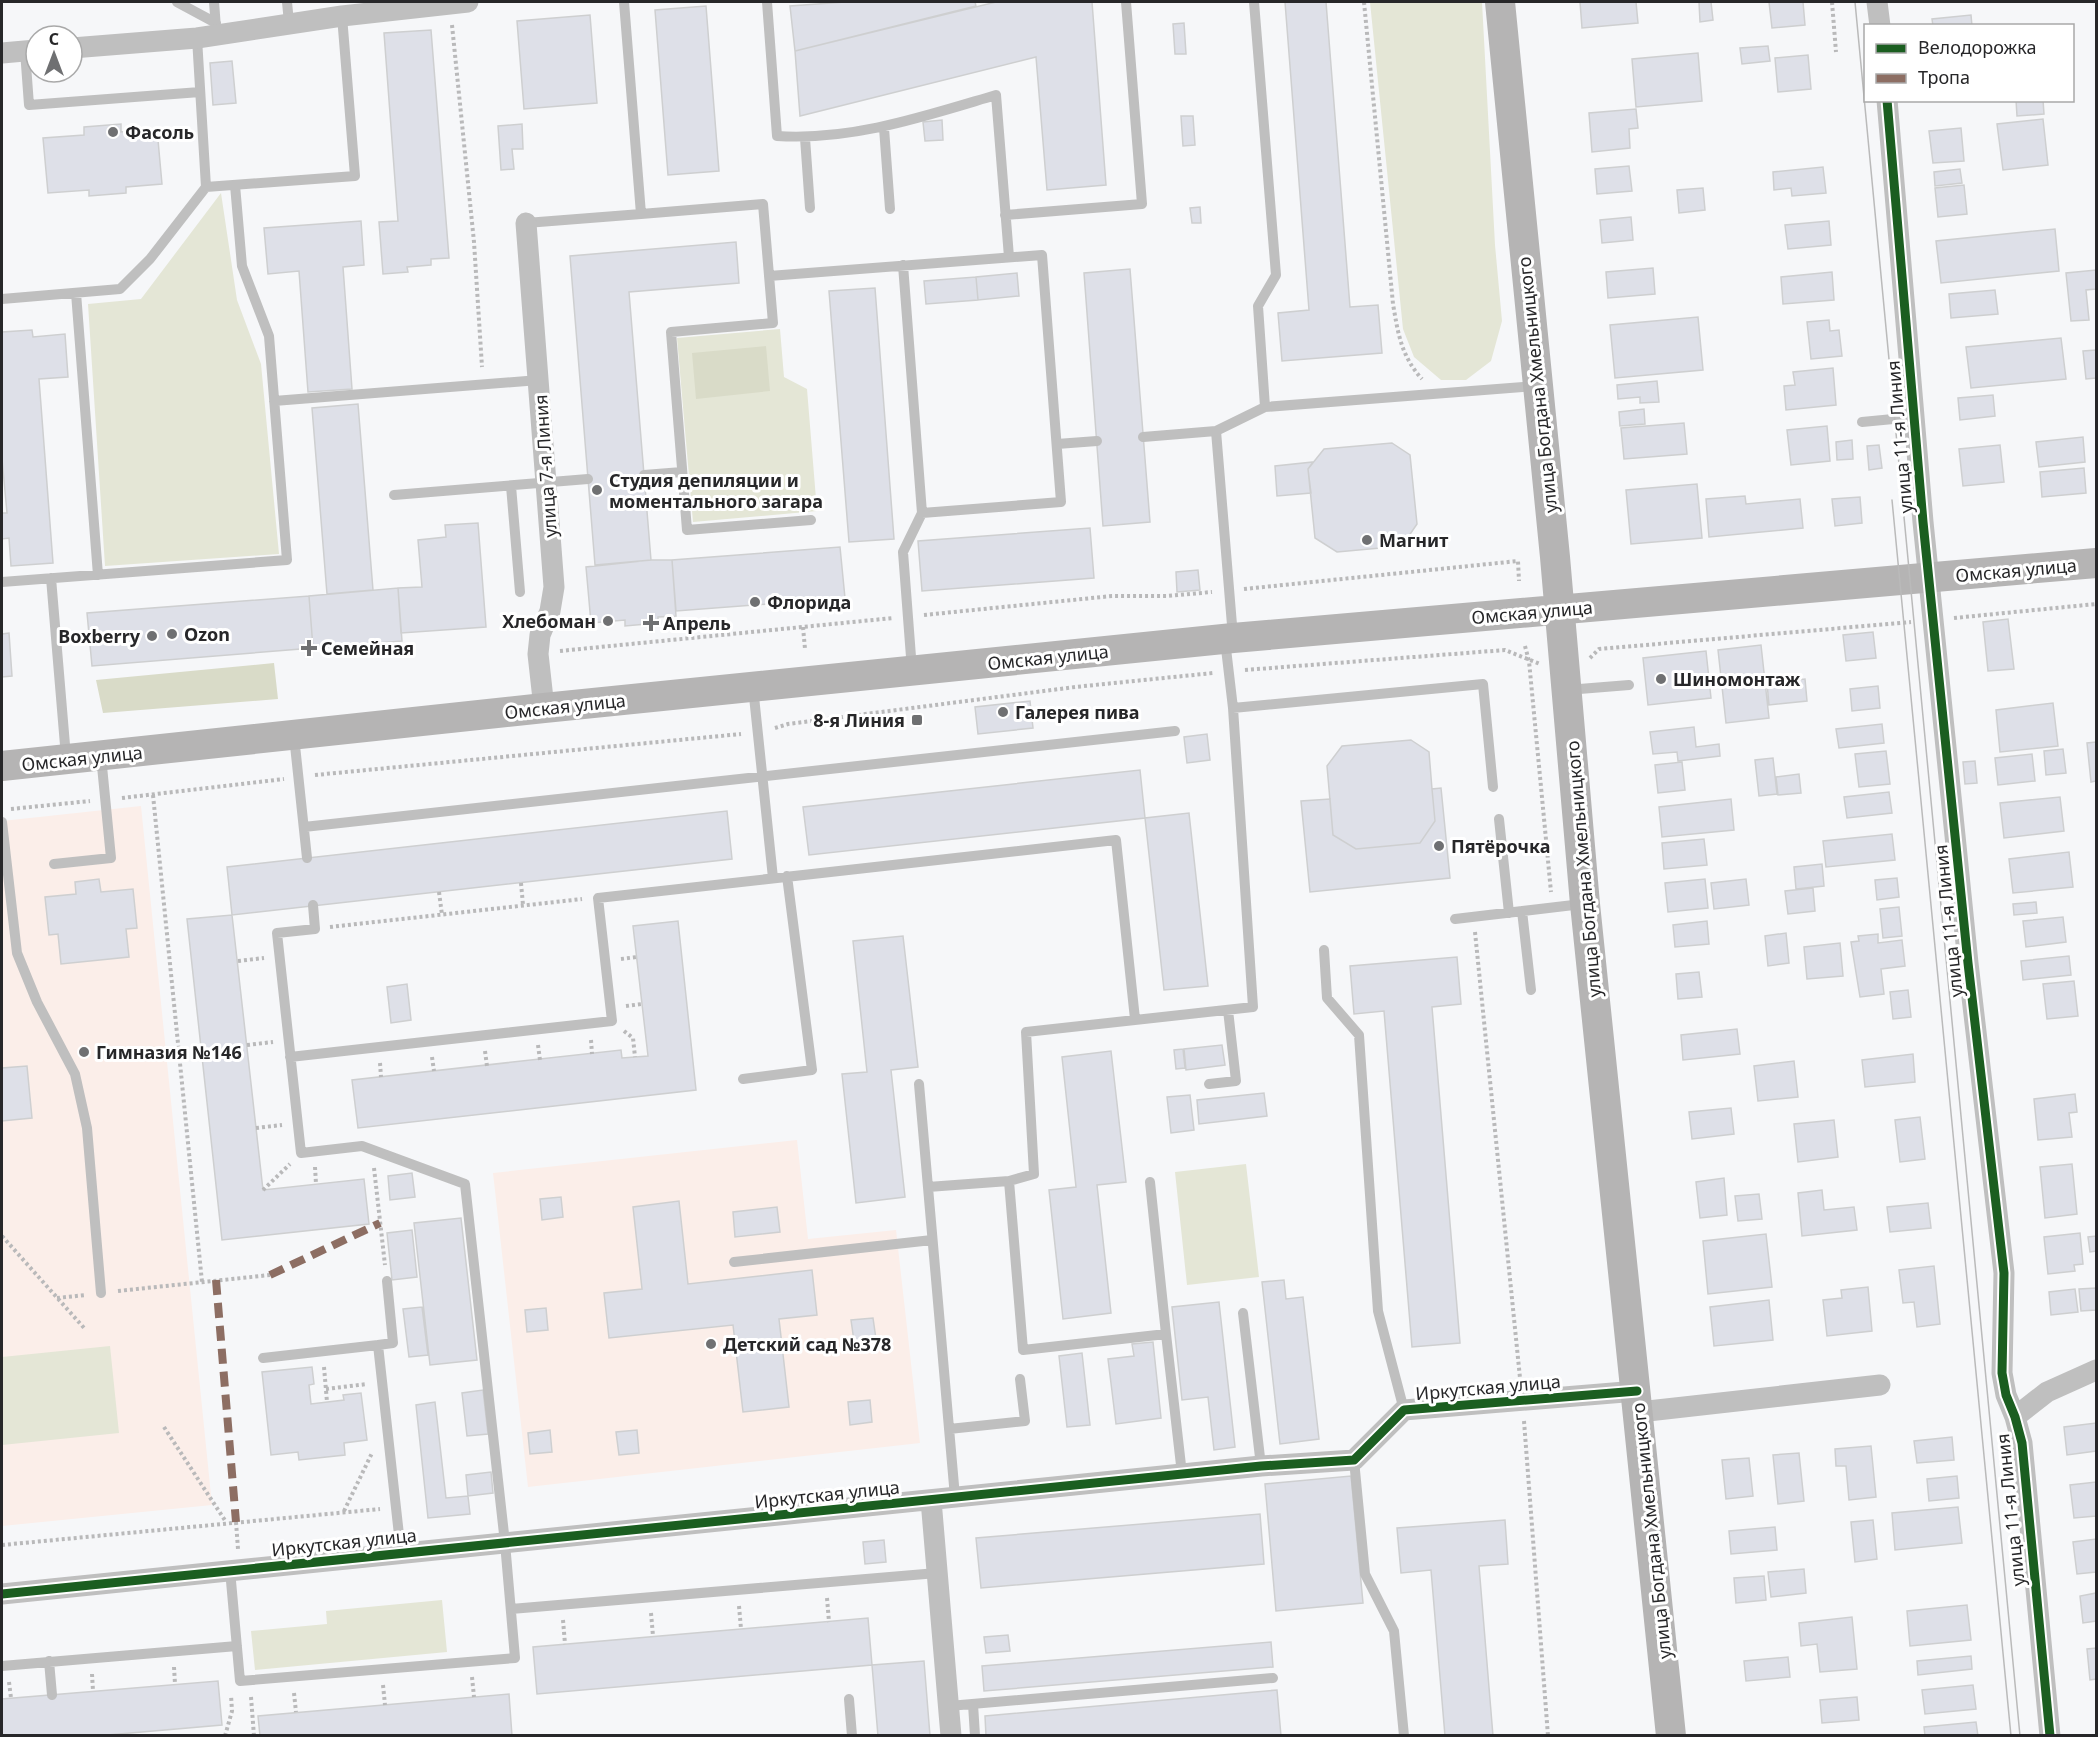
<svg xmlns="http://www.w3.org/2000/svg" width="2098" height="1737" font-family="'Noto Sans',sans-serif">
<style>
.education{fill:#fbeee9}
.green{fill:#e4e6d6}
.forest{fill:#d9dbc8}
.building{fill:#dee0e8;stroke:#cecfd0;stroke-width:1.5}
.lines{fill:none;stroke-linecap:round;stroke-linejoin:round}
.path{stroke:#b9b9ba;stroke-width:4;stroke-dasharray:3 3;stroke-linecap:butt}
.lane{stroke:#bfbfbf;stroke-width:10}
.street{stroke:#bfbfbf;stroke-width:21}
.secondary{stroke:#b5b4b4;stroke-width:30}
.tram{stroke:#bababa;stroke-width:1.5}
.quiet{stroke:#8d6e63;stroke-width:8;stroke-dasharray:15 8;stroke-linecap:butt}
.cycleway-casing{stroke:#fff;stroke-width:13}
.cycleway{stroke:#1b5e20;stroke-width:9}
.poi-dot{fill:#6f7072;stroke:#fff;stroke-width:2}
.labels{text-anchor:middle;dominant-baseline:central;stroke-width:6;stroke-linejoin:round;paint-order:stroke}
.poi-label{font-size:18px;font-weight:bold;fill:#272729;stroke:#fff;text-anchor:start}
.street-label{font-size:18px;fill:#272729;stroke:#fff}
</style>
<rect width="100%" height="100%" fill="#f6f7f9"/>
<path class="education" d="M141,806L212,1505L2,1526V821Z
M797,1140L808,1239L896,1230L920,1443L528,1487L493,1173Z"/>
<path class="green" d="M1370,2H1482L1495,245L1502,321L1491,361L1466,380H1441L1414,357L1403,329Z
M221,193L237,300L261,364L279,554L105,566L88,304L141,299Z
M780,329L784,377L807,389L817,511L693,522L677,338Z
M1246,1164L1259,1277L1187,1285L1175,1172Z
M110,1346L119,1433L2,1445V1357Z
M442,1600L447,1652L255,1670L251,1631L327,1624L326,1611Z"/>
<path class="forest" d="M766,346L770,391L696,399L692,353Z
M274,663L278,699L103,713L96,680Z"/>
<path class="building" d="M845,2H975L976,6L795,51L790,6Z
M996,2H1092L1106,185L1047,190L1036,57L800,116L795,51Z
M1285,2H1326L1350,307L1378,305L1382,353L1282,361L1278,313L1309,310Z
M1580,2H1636L1638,23L1582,28Z
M1699,2H1711L1713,20L1700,22Z
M1769,2H1803L1805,25L1772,28Z
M706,6L719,171L668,175L655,10Z
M590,15L597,103L524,109L517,21Z
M1971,15L1972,26H1933L1932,19Z
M1184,23L1186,54H1175L1173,24Z
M431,30L449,258L431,259V265L407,267L408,272L383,274L379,222L398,221L384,33Z
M1768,46L1770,61L1742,64L1740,48Z
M1698,53L1702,101L1636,107L1632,59Z
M1808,55L1811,89L1778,92L1775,58Z
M232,61L236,103L213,105L210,63Z
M2016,100H2043L2044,114L2017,116Z
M1636,109L1638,128L1629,129L1630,148L1592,152L1589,113Z
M1181,116H1193L1195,145L1183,146Z
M2043,119L2048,165L2003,170L1997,124Z
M942,120L943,140L925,141L923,122Z
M121,124V132L157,129L162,184L126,187V193L89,196V190L48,193L43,138L84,135V127Z
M522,124L523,149H512L514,169L501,170L498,126Z
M1961,128L1964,161L1933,163L1929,131Z
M1629,166L1632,191L1597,194L1595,169Z
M1823,167L1826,193L1792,196L1791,188L1774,190L1773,172Z
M1960,169L1962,183L1935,186L1934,172Z
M1964,185L1967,214L1938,217L1935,188Z
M1703,188L1705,210L1679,213L1677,190Z
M1200,207L1201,223H1192L1190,208Z
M1631,217L1633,240L1602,243L1600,220Z
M361,221L364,265L343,267L352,389L308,392L299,271L268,274L264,228Z
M1829,221L1831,245L1788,249L1785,225Z
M2055,229L2059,271L1941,283L1936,241Z
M736,242L739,283L629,292L651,560L595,565L570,256Z
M1653,268L1655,294L1608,298L1606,272Z
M1130,269L1150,522L1103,526L1084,273Z
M2096,270V289L2086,290L2089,320L2071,321L2066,273Z
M1832,272L1834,300L1783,304L1781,277Z
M1017,273L1019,296L978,300L976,277Z
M976,277L978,300L926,304L924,281Z
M875,288L894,539L849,542L829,291Z
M1995,290L1998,314L1951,318L1949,294Z
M1698,317L1703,370L1615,378L1610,325Z
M1829,320L1830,331L1839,330L1842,356L1811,359L1807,322Z
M32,330L33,337L65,334L68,377L39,379L53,563L11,566L9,538L2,539V513H7L2,459V332Z
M2061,338L2066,379L1971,388L1966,347Z
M2096,350V378L2086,379L2083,351Z
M1833,368L1836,405L1786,410L1784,386L1795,385L1793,372Z
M1657,381L1659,402L1640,403V397L1618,399L1617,385Z
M1993,395L1995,416L1960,420L1958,398Z
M358,404L373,590L327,594L312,408Z
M1644,409L1645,424L1620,426L1619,412Z
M1684,423L1687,454L1624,459L1621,428Z
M1827,426L1830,461L1791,465L1787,430Z
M2083,437L2085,462L2039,467L2036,442Z
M1852,440L1853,459L1837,460L1836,442Z
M1392,443L1410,455L1417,524L1402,546L1337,552L1315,538L1308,469L1324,449Z
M1879,445L1882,468L1869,470L1867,446Z
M2000,445L2004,482L1963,486L1959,449Z
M1313,462L1308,469L1311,493L1277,496L1275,466Z
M2084,468L2086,493L2042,497L2040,472Z
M1697,484L1702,538L1631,544L1626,490Z
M1745,496L1746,504L1800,499L1803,528L1709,537L1706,499Z
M1860,497L1862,523L1835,526L1832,499Z
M478,523L486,627L401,633L398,588L422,587L418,540L446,537L445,525Z
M1090,528L1094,578L922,591L918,541Z
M840,547L845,598L676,611L672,560Z
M651,560H672L676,616L658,617V623L625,626V620L591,623L586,567Z
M1198,570L1200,590L1177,592L1176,572Z
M398,588L402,641L313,648L309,596Z
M309,596L313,648L92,666L87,613Z
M2008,619L2014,669L1988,671L1983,622Z
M1873,632L1876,658L1846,661L1843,635Z
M9,633L12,676L2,677V634Z
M1761,645L1769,718L1726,723L1718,650Z
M1706,651L1711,698L1648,705L1643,658Z
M1805,679L1807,701L1769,705L1767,683Z
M1878,686L1880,708L1852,711L1850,689Z
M1030,701L1033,728L978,734L975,707Z
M2053,703L2058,746L2000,752L1996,710Z
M1882,724L1884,743L1839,748L1836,729Z
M1694,727L1696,747L1719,744L1720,756L1678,761L1677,752L1653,754L1650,732Z
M1207,734L1210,760L1187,763L1184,737Z
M1411,740L1429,752L1432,789L1435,821L1420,843L1356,849L1333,835L1327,766L1342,746Z
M2096,742V781L2091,782L2087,743Z
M2063,749L2066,773L2046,775L2044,751Z
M1886,751L1890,784L1859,787L1855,754Z
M2032,754L2035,781L1998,785L1995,758Z
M1773,758L1777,794L1759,796L1755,760Z
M1975,761L1977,783L1965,784L1963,762Z
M1682,762L1685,790L1658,793L1655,765Z
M1140,770L1145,818L809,855L803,807Z
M1799,774L1801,793L1778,795L1776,777Z
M1441,788L1450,878L1310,892L1301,801L1330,799L1333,835L1356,849L1420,843L1435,821L1432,789Z
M1889,792L1892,813L1847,818L1844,797Z
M2060,797L2064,831L2004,838L2000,803Z
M1731,799L1734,830L1662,837L1659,807Z
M727,811L732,859L232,915L227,867Z
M1189,813L1208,986L1164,990L1145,818Z
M1892,834L1895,860L1826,867L1823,841Z
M1704,839L1707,865L1664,869L1662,843Z
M2069,852L2073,887L2013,893L2009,859Z
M1822,864L1824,886L1796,889L1794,867Z
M1897,878L1899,897L1877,900L1875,880Z
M99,879L101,892L133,889L137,928L126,929L129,957L61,964L58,934L49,935L45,897L76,894L75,882Z
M1705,879L1708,908L1668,912L1665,883Z
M1746,879L1749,905L1714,909L1711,883Z
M1813,888L1815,911L1788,914L1785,891Z
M2036,902L2037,913L2014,915L2013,904Z
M1899,907L1902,936L1883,938L1880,909Z
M232,915L263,1190L364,1179L369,1224L222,1240L187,919Z
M2063,917L2066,942L2026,947L2023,921Z
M678,921L696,1090L358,1128L352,1080L621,1050L622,1058L648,1056L633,926Z
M1707,921L1709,944L1675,947L1673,925Z
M1786,933L1789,963L1768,966L1765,936Z
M1878,934V943L1902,940L1905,966L1881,969L1884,994L1860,997L1851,942L1859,941L1858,936Z
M903,936L918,1067L891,1070L905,1197L856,1203L842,1074L867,1072L853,941Z
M1840,943L1843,976L1807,979L1804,947Z
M2069,956L2071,975L2023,980L2021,961Z
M1457,957L1461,1004L1432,1007L1460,1343L1412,1347L1384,1011L1354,1014L1350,966Z
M1699,972L1702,997L1678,999L1676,974Z
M2074,981L2078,1016L2047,1019L2043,984Z
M407,984L411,1020L391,1023L387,987Z
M1908,990L1911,1017L1893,1019L1890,992Z
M1737,1029L1740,1054L1683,1060L1681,1035Z
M1222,1045L1225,1065L1186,1070L1184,1049Z
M1183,1049L1185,1068L1176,1069L1174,1050Z
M1111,1051L1126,1182L1097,1185L1111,1313L1063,1319L1049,1190L1076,1187L1062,1057Z
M1913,1054L1915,1082L1865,1087L1862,1060Z
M1794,1061L1798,1097L1758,1101L1754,1066Z
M27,1066L32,1118L2,1121V1068Z
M1264,1093L1267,1116L1199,1124L1197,1100Z
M2075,1094L2077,1112L2069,1113L2072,1137L2038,1140L2034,1099Z
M1190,1095L1194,1130L1171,1133L1167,1097Z
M1731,1108L1734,1134L1692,1139L1689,1112Z
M1920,1117L1925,1159L1900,1162L1895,1120Z
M1834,1120L1838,1157L1798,1162L1794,1124Z
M2072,1164L2077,1214L2045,1218L2040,1167Z
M412,1173L415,1197L390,1200L388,1176Z
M1724,1178L1727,1215L1700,1218L1696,1182Z
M1822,1190L1824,1210L1854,1207L1857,1230L1802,1236L1798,1193Z
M1759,1194L1762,1219L1738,1221L1735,1196Z
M561,1197L563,1217L542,1220L540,1199Z
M679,1201L688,1284L812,1270L817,1315L779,1319L789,1407L743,1412L733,1325L609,1338L604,1293L642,1289L633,1207Z
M1928,1203L1931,1228L1890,1232L1887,1207Z
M777,1207L780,1232L735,1237L733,1212Z
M461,1218L477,1360L430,1365L414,1223Z
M412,1230L417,1277L392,1280L387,1233Z
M2080,1233L2083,1264L2074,1265L2075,1271L2048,1274L2044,1237Z
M1766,1234L1772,1287L1708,1294L1703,1241Z
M2096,1236V1251L2090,1252L2088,1237Z
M1934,1266L1940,1324L1917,1327L1914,1302L1903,1303L1899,1270Z
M1284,1280L1286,1299L1303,1297L1319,1439L1280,1444L1262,1282Z
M1868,1287L1872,1331L1827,1336L1823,1300L1842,1298L1841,1290Z
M2096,1288V1310L2081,1311L2079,1289Z
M2075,1289L2078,1312L2051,1315L2049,1292Z
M1769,1300L1773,1340L1714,1346L1710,1307Z
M1219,1302L1235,1447L1214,1450L1208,1397L1182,1400L1172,1307Z
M422,1307L428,1355L409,1357L403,1309Z
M546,1308L548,1330L527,1332L525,1310Z
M873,1318L876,1339L854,1341L851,1320Z
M1153,1342L1161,1418L1116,1424L1108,1359L1134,1356L1132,1344Z
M1082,1353L1090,1425L1067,1427L1059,1356Z
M312,1367L314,1384L309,1385L311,1404L344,1400L343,1395L361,1393L367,1440L344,1443L345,1455L299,1460L298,1452L271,1455L262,1372Z
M483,1390L488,1434L467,1436L462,1393Z
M870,1400L872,1422L850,1425L848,1402Z
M435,1402L446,1498L468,1496L470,1514L428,1518L416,1405Z
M2096,1423V1451L2067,1455L2064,1427Z
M550,1430L552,1452L530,1454L528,1433Z
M637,1430L639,1453L619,1455L616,1432Z
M1952,1437L1954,1460L1917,1463L1914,1441Z
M1871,1446L1876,1497L1849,1500L1846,1466H1836L1835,1449Z
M1799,1453L1804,1501L1778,1504L1773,1455Z
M1749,1458L1753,1496L1726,1499L1722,1460Z
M491,1472L493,1493L468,1496L466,1475Z
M1351,1476L1363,1603L1276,1611L1265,1484Z
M1957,1476L1959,1498L1929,1501L1927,1479Z
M2096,1482V1516L2074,1518L2070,1485Z
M1958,1507L1962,1543L1895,1550L1892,1513Z
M1260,1514L1264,1564L981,1588L976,1538Z
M1505,1520L1508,1564L1479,1566L1493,1736H1445L1431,1570L1401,1573L1397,1528Z
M1873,1520L1877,1559L1855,1562L1851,1522Z
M1775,1527L1777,1550L1731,1554L1729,1531Z
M2096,1539V1572L2077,1574L2073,1542Z
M884,1540L886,1562L865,1564L863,1542Z
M1804,1569L1806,1593L1771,1597L1768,1572Z
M1764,1576L1766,1600L1736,1603L1734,1578Z
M2096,1593V1621L2083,1623L2080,1596Z
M1967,1605L1971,1640L1910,1646L1907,1611Z
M1852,1617L1857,1669L1820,1672L1817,1644L1801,1646L1799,1623Z
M868,1618L872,1665L537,1694L533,1647Z
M1008,1635L1010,1651L986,1653L984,1637Z
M1271,1642L1273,1667L984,1691L982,1666Z
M2096,1648V1679L2090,1680L2087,1649Z
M1971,1656L1972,1669L1918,1675L1917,1661Z
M1788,1657L1790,1677L1746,1681L1744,1661Z
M924,1661L930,1736H878L872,1665Z
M218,1681L222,1725L96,1736H2V1699Z
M1973,1685L1976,1709L1925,1714L1922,1690Z
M1277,1690L1281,1736H986L985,1716Z
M509,1694L512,1736H260L258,1716Z
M1857,1697L1859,1720L1822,1723L1820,1700Z
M1976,1722L1978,1736H1925L1924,1727Z"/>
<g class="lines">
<path class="path" d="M1364,2L1393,304C1398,333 1401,356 1422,379
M1832,2L1836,52
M452,25L474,242L482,367
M1244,589L1518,561L1519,581
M924,615L1112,596H1167L1212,592
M1954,618L2096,604
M803,627L805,649
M1525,646L1529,661L1551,892
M560,651L893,618
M1590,658L1599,649L1911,622
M1245,670L1505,650L1540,664
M775,728L788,724L1075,687L1213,673
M315,775L741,734
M153,795L202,1282
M122,798L284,779
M11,809L90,801
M521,883L523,905
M439,892L442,915
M330,927L582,899
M1475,932L1520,1378
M621,959L637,957
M238,961L264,958
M626,1006L642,1004
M624,1031L633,1038L635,1057
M591,1040L592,1054
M247,1045L273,1042
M538,1045L540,1060
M485,1051L487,1066
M432,1057L434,1071
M380,1063L381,1077
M256,1128L282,1125
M315,1167L316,1184
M374,1168L385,1265
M263,1190L290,1164
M2,1236L85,1329
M118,1291L270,1275
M57,1298L86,1295
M324,1367L327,1402
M326,1389L367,1384
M1524,1421L1548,1736
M164,1427L226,1522
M344,1511L372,1453
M236,1522L238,1549
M2,1545L380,1509
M827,1598L829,1622
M739,1606L741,1629
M651,1613L653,1636
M563,1620L565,1644
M174,1667L175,1684
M92,1674L93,1691
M472,1677L474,1697
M9,1682L11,1698
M383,1685L385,1705
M294,1693L296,1712
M251,1697L254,1736
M225,1736L232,1711L231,1695"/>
<path class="lane" d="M177,2L216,23
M214,2L216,28
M287,2L289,23
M767,2L777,136C852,141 925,116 996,95L1009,257
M1254,2L1276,275L1258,306L1265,407
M25,51L29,105L200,92
M884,128L890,209
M805,138L810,208
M206,187L355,176L342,16
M641,214L763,204L773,323L671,332L687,530L811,520
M1005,215L1142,204L1126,2
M526,223L641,214L624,2
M769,276L1042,255L1061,502L922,513L903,265
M76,293L98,575
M2,299L120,289L150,259L206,187L197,38
M274,401L539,380
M1862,422L1914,417
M1216,431L1233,637
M1143,437L1216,431L1265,407L1535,386
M1057,444L1097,441
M644,475L682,472
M511,486L520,592
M394,495L588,479
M51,578L66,757
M2,582L287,560L269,336L242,266L235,185
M912,670L903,552L922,513
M753,687L773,878
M1567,690L1629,685
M1233,708L1483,684L1493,787
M294,736L307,858
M1499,819L1509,913
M2,822L17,953L37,1002L75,1074L87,1128L101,1293
M304,827L1175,731
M54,864L111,858L101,756
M1522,911L1531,990
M1455,919L1582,904
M1324,950L1327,998L1359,1035L1378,1311L1404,1410
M290,1057L612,1021L598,898L1116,840L1135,1019
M743,1079L812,1070L787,876
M919,1084L955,1497
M1209,1084L1236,1081L1228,1010
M1009,1181L1023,1350L1166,1334L1150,1182
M928,1187L1009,1181L1034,1174L1026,1032L1253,1007L1233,708L1225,640
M734,1262L932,1240
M1243,1313L1261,1466
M1166,1334L1182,1474
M378,1345L393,1343L387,1281
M263,1358L378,1345L401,1553
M949,1429L1025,1421L1020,1379
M1354,1460L1365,1574L1394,1631L1404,1736
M230,1570L240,1681L515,1658L505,1543L465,1184L362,1146L301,1153L277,933L315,929L313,905
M511,1609L937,1573
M49,1661L52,1695
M2,1666L237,1646
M849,1699L852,1736
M973,1704L975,1736
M949,1706L1273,1678"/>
<path class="street" d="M1877,2L1880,26
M72,48L197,38L342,16L468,2
M2,53L36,50
M1887,100L1923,522L1968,963L2004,1273L2002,1373L2006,1395L2015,1417L2022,1443L2050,1736
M526,223L554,587L550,611L540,635L538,654L544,708
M1639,1412L1880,1385
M2015,1417L2047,1392L2096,1370
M931,1500L951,1736
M2,1594L1261,1466L1354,1460L1404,1410L1637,1391"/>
<path class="secondary" d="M1500,2L1555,557L1585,904L1671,1736
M2,766L544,708L1233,638L2096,563"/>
<path class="tram" d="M1855,2L2020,1736
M1892,500L2011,1736"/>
<path class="quiet" d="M270,1275L380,1223
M216,1280L236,1522"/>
<defs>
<path id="cycleway" d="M1887,100L1923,522L1968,963L2004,1273L2002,1373L2006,1395L2015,1417L2022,1443L2050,1736
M2,1594L1261,1466L1354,1460L1404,1410L1637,1391"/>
</defs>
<use href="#cycleway" class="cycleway-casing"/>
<use href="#cycleway" class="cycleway"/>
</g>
<g class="poi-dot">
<circle cx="113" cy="132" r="6"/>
<circle cx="597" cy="490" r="6"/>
<circle cx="1367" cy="540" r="6"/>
<circle cx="755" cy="602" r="6"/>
<circle cx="608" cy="621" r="6"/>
<path d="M648 614h6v6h6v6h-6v6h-6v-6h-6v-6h6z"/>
<circle cx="172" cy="634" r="6"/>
<circle cx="152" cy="636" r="6"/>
<path d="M306 639h6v6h6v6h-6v6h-6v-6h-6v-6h6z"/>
<circle cx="1661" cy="679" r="6"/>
<circle cx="1003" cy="712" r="6"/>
<rect x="911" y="714" width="12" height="12" rx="3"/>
<circle cx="1439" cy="846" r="6"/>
<circle cx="84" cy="1052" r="6"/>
<circle cx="711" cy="1344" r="6"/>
</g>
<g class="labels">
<g class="poi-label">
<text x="125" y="132">Фасоль</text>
<text x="609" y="480">Студия депиляции и<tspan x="609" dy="21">моментального загара</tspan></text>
<text x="1379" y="540">Магнит</text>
<text x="767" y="602">Флорида</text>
<text x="596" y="621" text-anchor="end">Хлебоман</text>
<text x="663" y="623">Апрель</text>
<text x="184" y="634">Ozon</text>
<text x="140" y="636" text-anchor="end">Boxberry</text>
<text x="321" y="648">Семейная</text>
<text x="1673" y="679">Шиномонтаж</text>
<text x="1015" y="712">Галерея пива</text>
<text x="905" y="720" text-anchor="end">8-я Линия</text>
<text x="1451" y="846">Пятёрочка</text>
<text x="96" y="1052">Гимназия №146</text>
<text x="723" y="1344">Детский сад №378</text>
</g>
<g class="street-label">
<text transform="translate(1537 385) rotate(-96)">улица Богдана Хмельницкого</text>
<text transform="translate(1899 437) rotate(-95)">улица 11-я Линия</text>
<text transform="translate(545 466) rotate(-94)">улица 7-я Линия</text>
<text transform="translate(2016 570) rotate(-5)">Омская улица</text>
<text transform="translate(1532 612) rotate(-5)">Омская улица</text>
<text transform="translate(1048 657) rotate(-6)">Омская улица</text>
<text transform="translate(565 706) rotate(-6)">Омская улица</text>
<text transform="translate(82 758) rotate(-6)">Омская улица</text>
<text transform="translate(1583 869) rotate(-95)">улица Богдана Хмельницкого</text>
<text transform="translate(1948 921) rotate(-96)">улица 11-я Линия</text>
<text transform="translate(1488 1387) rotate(-5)">Иркутская улица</text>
<text transform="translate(827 1494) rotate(-6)">Иркутская улица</text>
<text transform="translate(2010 1510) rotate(-96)">улица 11-я Линия</text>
<text transform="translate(1651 1531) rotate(-96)">улица Богдана Хмельницкого</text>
<text transform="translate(344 1542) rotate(-6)">Иркутская улица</text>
</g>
</g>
<rect width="2098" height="1737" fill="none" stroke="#272729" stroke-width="6"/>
<rect x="1864" y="24" width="210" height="78" fill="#ffffff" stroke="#a9a9a9" stroke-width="1.5"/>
<rect x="1876" y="44" width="30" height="9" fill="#1b5e20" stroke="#a9a9a9" stroke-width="1.5"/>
<text x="1918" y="54" font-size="18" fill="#272729">Велодорожка</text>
<rect x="1876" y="74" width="30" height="9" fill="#8d6e63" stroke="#a9a9a9" stroke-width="1.5"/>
<text x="1918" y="84" font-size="18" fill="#272729">Тропа</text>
<g transform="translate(54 54)"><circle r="28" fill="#ffffff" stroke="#a9a9a9" stroke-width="1.5"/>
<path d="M0-4.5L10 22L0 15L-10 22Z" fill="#6f7072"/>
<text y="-9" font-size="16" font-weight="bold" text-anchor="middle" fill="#272729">С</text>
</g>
</svg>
